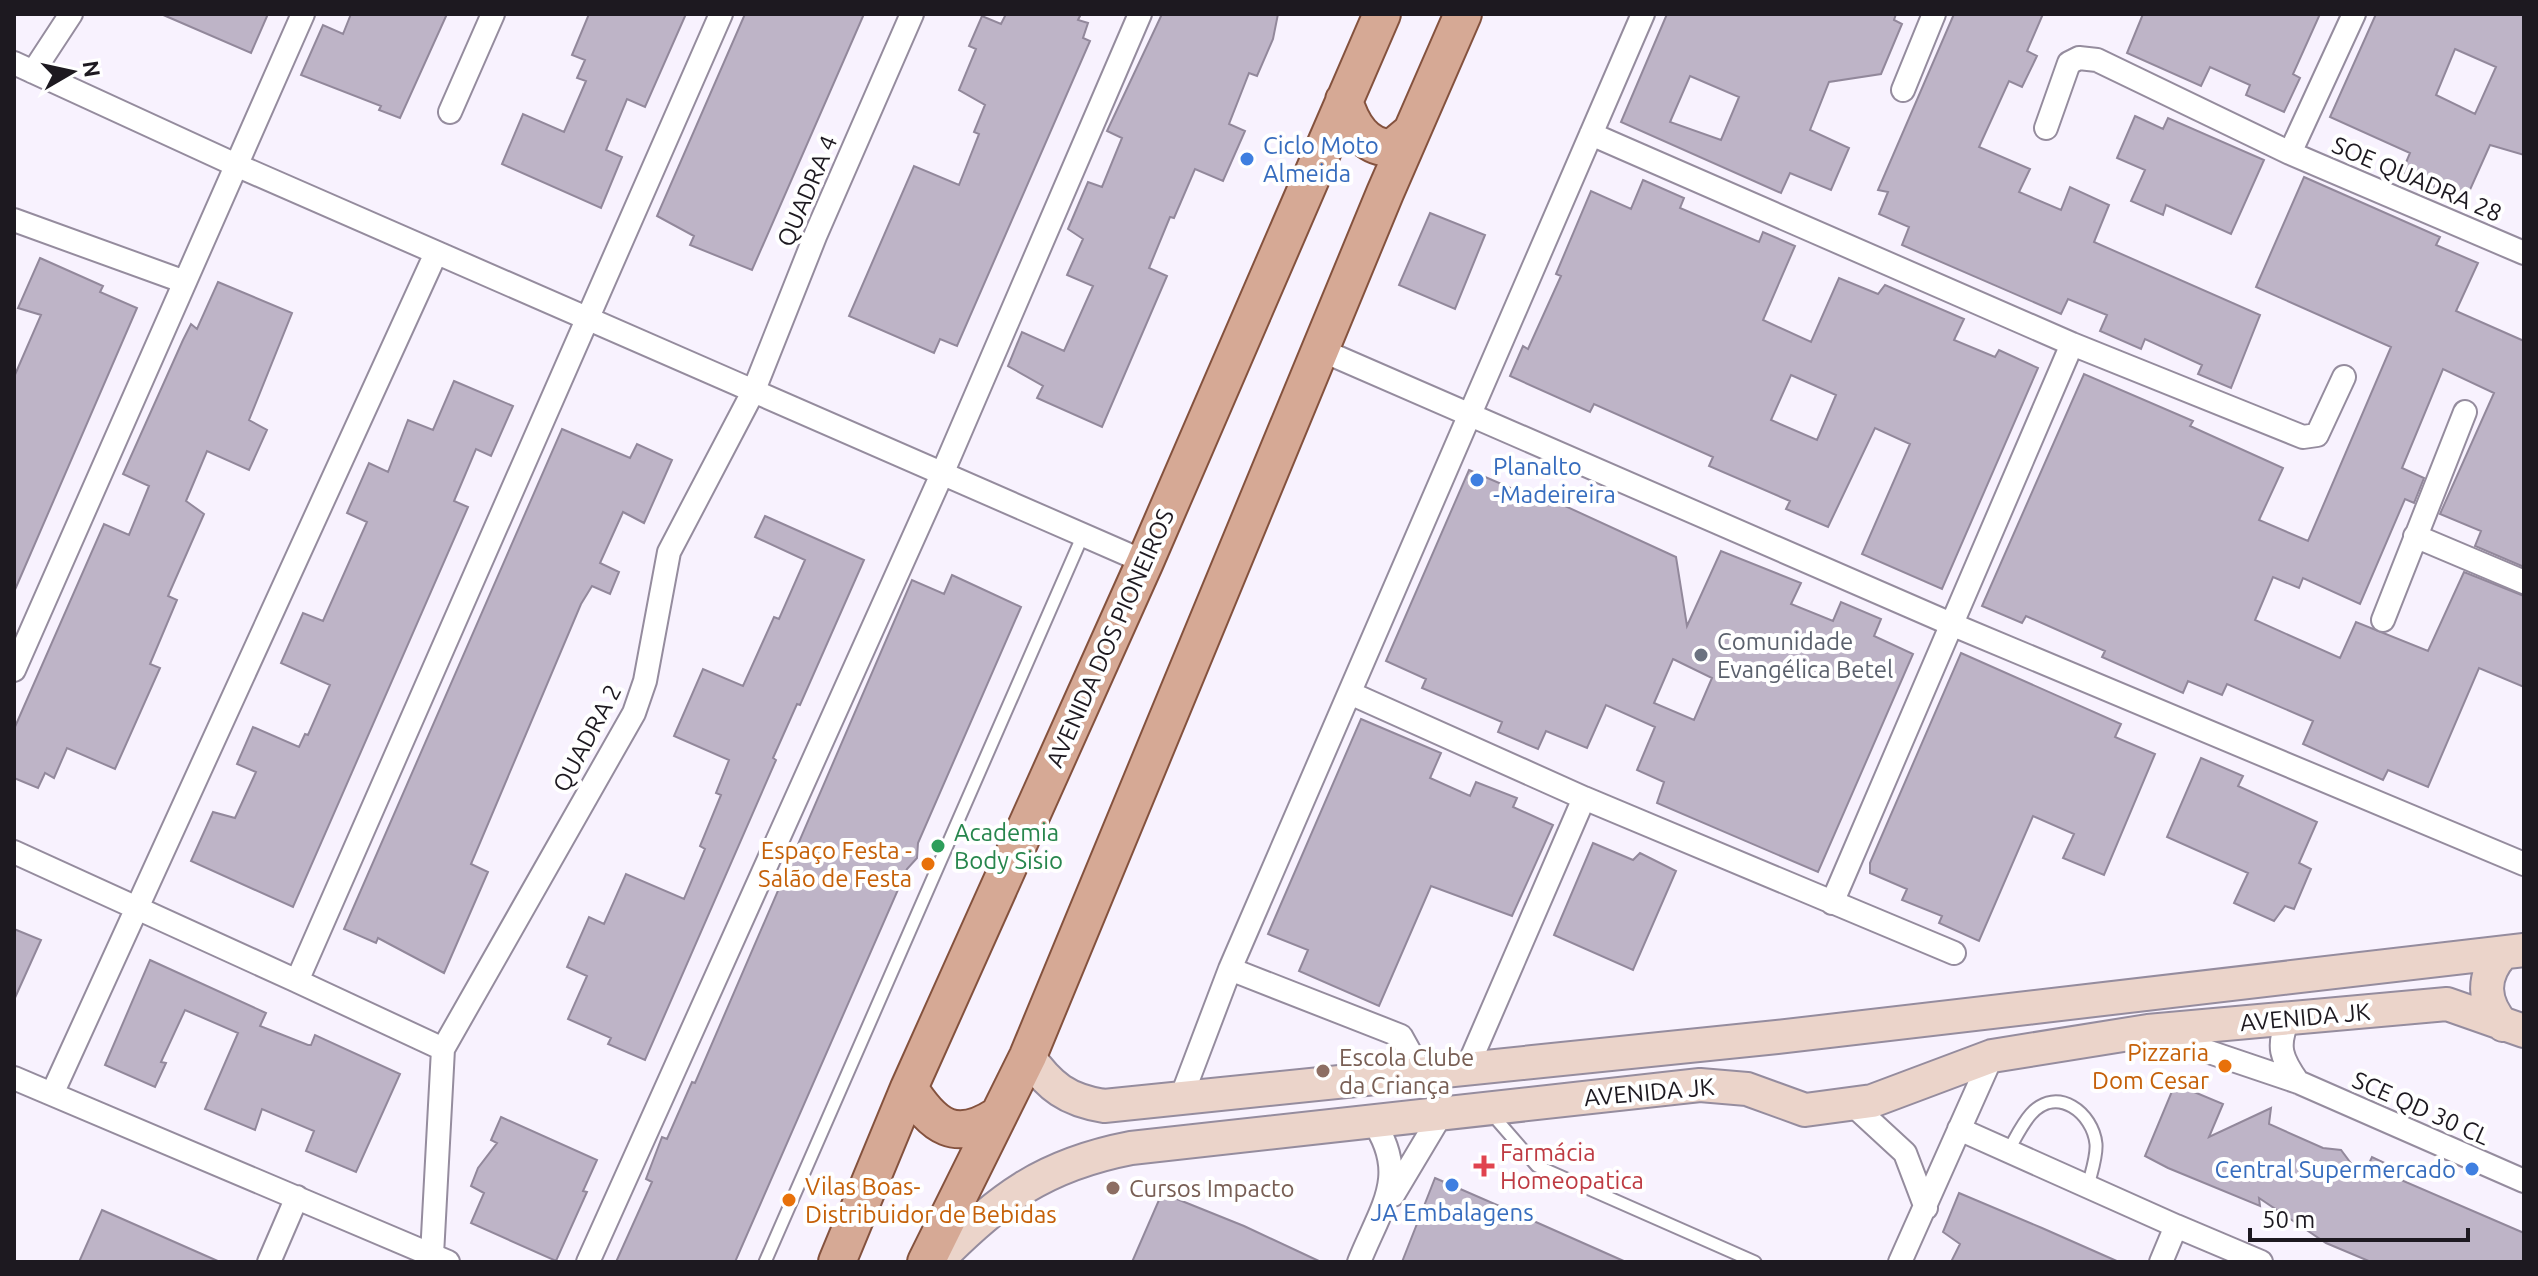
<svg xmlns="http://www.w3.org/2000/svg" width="2538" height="1276" font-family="Ubuntu,sans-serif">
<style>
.building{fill:#beb4c7;stroke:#92889b;stroke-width:2;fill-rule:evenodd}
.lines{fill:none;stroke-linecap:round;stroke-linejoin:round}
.lane-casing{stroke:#958c9e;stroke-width:15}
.street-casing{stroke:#958c9e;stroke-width:26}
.secondary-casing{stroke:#958c9e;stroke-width:36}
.primary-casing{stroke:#84523e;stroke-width:40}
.lane{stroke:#fff;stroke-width:11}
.street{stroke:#fff;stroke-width:22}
.secondary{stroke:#ebd4ca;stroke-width:32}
.primary{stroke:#d6a995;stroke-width:36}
.shop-dot{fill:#3f7fe0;stroke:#fff;stroke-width:3}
.worship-dot{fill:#6b7280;stroke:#fff;stroke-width:3}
.leisure-dot{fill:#2e9e5b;stroke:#fff;stroke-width:3}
.food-dot{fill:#e8710a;stroke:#fff;stroke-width:3}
.education-dot{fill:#8d6e63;stroke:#fff;stroke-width:3}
.health-dot{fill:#e0444e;stroke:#fff;stroke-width:3}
.labels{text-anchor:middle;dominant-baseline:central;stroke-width:8;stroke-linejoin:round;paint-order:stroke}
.shop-label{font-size:24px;fill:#366cbe;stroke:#fff;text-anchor:start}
.street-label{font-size:24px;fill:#1d1920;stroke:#fff}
.worship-label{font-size:24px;fill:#5b616d;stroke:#fff;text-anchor:start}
.leisure-label{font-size:24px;fill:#27864d;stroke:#fff;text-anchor:start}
.food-label{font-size:24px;fill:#c56008;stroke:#fff;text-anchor:end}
.education-label{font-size:24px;fill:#785e54;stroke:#fff;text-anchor:start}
.health-label{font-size:24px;fill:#be3a42;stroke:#fff;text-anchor:start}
</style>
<rect width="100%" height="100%" fill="#f8f2fe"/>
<path class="building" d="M161,14H268L251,53Z
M351,14H447L400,118L379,110L381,106L301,75L323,25L343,34Z
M589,14H686L645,107L627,99L606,150L622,157L601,208L502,164L523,114L564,132L586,81L577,78L585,60L572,55Z
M745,14H864L752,270L690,245L694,236L657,216Z
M1006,14H1081L1078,20L1088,23L1083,38L1090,41L957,346L940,339L934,353L849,316L914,166L959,185L979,134L974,132L985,105L959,90L976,49L969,46L982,16L1001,24Z
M1162,14H1278L1273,39L1257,76L1249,73L1229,124L1245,131L1223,181L1195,169L1174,218L1170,217L1149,268L1167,276L1102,427L1037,398L1043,386L1008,366L1022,332L1064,351L1093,286L1067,275L1083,239L1068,229L1088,182L1102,187L1122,138L1107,131Z
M1667,14H1896L1894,20L1902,24L1881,74L1829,82L1810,130L1849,148L1831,190L1790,173L1781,193L1621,122ZM1690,76L1739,97L1721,140L1670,122Z
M1954,14H2043L2027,51L2037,56L2022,87L2009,81L1979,147L2030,169L2019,192L2061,210L2070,187L2109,205L2094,242L2260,315L2231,388L2198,374L2202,365L2145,339L2141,349L2100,331L2107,315L2068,299L2061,314L1902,245L1909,227L1879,214L1888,192L1878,190Z
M2143,14H2320L2293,74L2300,78L2284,112L2246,95L2250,85L2210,67L2201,86L2127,53Z
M2376,14H2524V155L2490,145L2465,201L2402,172L2410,153L2330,117ZM2455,49L2496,67L2475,114L2436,95Z
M2135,116L2163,129L2168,118L2264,160L2231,234L2166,205L2163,215L2131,201L2145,170L2117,158Z
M2304,177L2440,237L2436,245L2478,263L2456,311L2524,341V567L2475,546L2481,531L2440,514L2494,393L2443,369L2402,468L2424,478L2414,503L2405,499L2360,604L2303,578L2299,588L2273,577L2255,620L2340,658L2356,622L2428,651L2464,572L2524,596V687L2479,668L2428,787L2388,770L2383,780L2303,744L2313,721L2227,684L2222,695L2188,681L2183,693L2102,657L2105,651L2026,616L2022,623L1982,606L2084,374L2193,421L2190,426L2283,468L2259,520L2308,541L2391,347L2256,287Z
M1643,180L1684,198L1680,208L1759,242L1763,232L1795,246L1763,320L1811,342L1839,278L1878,294L1885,285L1964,319L1954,340L1995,357L1999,350L2038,368L1942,589L1862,554L1910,444L1875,428L1828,527L1786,509L1790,501L1709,466L1713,457L1594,404L1590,412L1510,376L1523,346L1528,349L1561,276L1556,274L1591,191L1631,209ZM1791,375L1836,395L1817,440L1771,420Z
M1430,213L1485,235L1455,309L1399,285Z
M40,258L103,286L100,292L137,308L14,592V377L41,315L18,308Z
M218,282L292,313L249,420L267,430L249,470L207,451L186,501L204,514L168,596L177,600L150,664L160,668L115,769L67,748L54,778L45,773L38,788L14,778V729L104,524L129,535L149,486L123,474L183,340L191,324L197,329Z
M454,381L513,406L491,456L476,449L454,501L468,507L293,907L191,861L213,812L235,818L256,772L237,764L253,727L299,747L305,734L308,735L330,685L281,663L303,613L323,621L367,522L347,513L369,463L388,472L408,420L433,430Z
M562,429L630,458L637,444L672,460L644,523L623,512L600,563L619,572L610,594L592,586L581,604L471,864L488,872L444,973L378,938L376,943L344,929Z
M1469,470L1550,505L1552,500L1676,557L1687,626L1721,551L1801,583L1791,604L1833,621L1841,602L1881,619L1874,636L1913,654L1818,872L1657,803L1664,782L1637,770L1655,727L1606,705L1587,748L1546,731L1538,749L1498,732L1502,722L1422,688L1426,679L1386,661ZM1673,659L1712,678L1694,720L1654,703Z
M765,516L864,560L800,705L797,704L773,758L776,760L645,1060L608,1044L611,1038L568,1019L587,976L567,967L589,917L604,924L626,874L684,899L705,849L700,846L721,795L716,793L729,760L674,736L703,669L743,686L774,617L779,619L805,560L755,537Z
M952,575L1021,607L918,843L917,858L907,869L735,1262H616L652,1182L646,1179L662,1137L667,1139L692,1082L695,1083L912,580L944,594Z
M1961,653L2121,724L2115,737L2155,754L2104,875L2063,858L2074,834L2033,816L1979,941L1939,923L1942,916L1902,900L1907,889L1870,873V863Z
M1361,719L1441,753L1430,778L1470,796L1476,782L1517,798L1513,807L1553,825L1512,916L1431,886L1379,1006L1299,971L1308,950L1268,934Z
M2201,758L2243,776L2238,786L2317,822L2299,863L2311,869L2294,909L2285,906L2274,921L2234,903L2248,873L2167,837Z
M1593,843L1633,860L1640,853L1676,871L1633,970L1554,935Z
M14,929L41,940L14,1000Z
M150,960L266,1013L260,1026L308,1045H311L315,1035L400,1074L356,1172L306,1151L314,1131L262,1109L255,1130L205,1109L238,1033L185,1010L161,1062L166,1063L155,1087L105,1065Z
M2175,1084L2223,1104L2209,1137L2271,1108L2269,1124L2323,1148L2341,1150L2362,1178L2372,1157L2404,1172L2401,1180L2524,1233V1262H2371L2326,1243L2259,1198L2260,1206L2168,1168L2145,1156Z
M501,1117L597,1160L583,1191L587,1192L556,1261L471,1223L484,1193L471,1186L478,1168L497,1143L491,1140Z
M1435,1178L1529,1219L1626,1262H1402Z
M1162,1193L1244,1226L1321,1262H1132Z
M1959,1193L2042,1228L2119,1262H1951L1960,1244L1943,1232Z
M102,1210L220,1262H79Z"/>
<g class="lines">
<defs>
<path id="lane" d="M1490,1112L1537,1166L1755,1262
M2008,1151C2015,1139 2022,1124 2031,1114C2057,1085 2093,1113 2096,1144C2097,1157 2091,1173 2088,1186
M765,1262L1083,535"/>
<path id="street" d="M14,63L236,165L1145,562
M33,72L71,14
M1903,90L1934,14
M450,112L493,14
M2046,128L2069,63L2079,58L2097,60L2290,153L2524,253
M1591,134L2072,344L2303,437L2317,435L2344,377
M2290,153L2354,14
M14,220L185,282
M1321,350L1951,624L2524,864
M2415,536L2524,582
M2383,620L2465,412
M14,670L303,14
M1352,694L1584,798L1468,1066
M1584,798L1954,953
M14,852L297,981
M1832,903L2072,344
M2289,1018C2276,1046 2281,1058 2298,1082
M2156,1034L2298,1082L2524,1181
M443,1049L297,981L721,14
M1421,1072L1401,1036L1230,969L1643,14
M14,1078L448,1262
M52,1094L436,253
M1181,1098L1230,969
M1854,1106L1905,1153L1926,1208
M1959,1129L2176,1226
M1393,1195L1442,1113
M432,1255L443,1049L634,713L645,681L669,552L754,390L816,234L912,14
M269,1262L297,1197
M588,1262L942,474L1140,14
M1359,1262C1381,1207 1410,1175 1372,1120
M1900,1262L1992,1056
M2161,1262L2176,1226L2261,1262"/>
<path id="secondary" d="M2502,954C2481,977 2483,1002 2503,1025
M1028,1056C1050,1087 1067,1100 1104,1106L1777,1037L2524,950
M936,1262C998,1199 1043,1165 1131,1148L1700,1085L1747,1089L1805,1110L1872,1101L1992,1056L2148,1031L2447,1004L2524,1031"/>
<path id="primary" d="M1344,100C1351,124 1364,148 1392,148L1410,133
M909,1088C934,1127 955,1143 997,1116
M837,1262L909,1088L1145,562L1382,14
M926,1262L1028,1056L1385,193L1463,14"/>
</defs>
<use href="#lane" class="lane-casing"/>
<use href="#street" class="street-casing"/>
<use href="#secondary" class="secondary-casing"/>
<use href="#primary" class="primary-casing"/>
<use href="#lane" class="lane"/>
<use href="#street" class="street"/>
<use href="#secondary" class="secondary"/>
<use href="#primary" class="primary"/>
</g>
<g class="shop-dot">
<circle cx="1247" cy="159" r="8"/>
<circle cx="1477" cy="480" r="8"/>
<circle cx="2472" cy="1169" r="8"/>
<circle cx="1452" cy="1185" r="8"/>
</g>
<circle class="worship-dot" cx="1701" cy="655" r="8"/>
<circle class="leisure-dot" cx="938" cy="846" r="8"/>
<g class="food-dot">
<circle cx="928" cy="864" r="8"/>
<circle cx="2225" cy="1066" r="8"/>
<circle cx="789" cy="1200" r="8"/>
</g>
<g class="education-dot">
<circle cx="1323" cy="1071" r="8"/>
<circle cx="1113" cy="1188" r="8"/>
</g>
<path class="health-dot" d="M1480 1154h8v8h8v8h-8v8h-8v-8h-8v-8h8z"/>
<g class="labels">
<g class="shop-label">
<text x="1263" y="145">Ciclo Moto<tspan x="1263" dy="28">Almeida</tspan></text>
<text x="1493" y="466">Planalto<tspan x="1493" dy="28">-Madeireira</tspan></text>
<text x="2456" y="1169" text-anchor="end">Central Supermercado</text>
<text x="1452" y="1212" text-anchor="middle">JA Embalagens</text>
</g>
<g class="street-label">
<text transform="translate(2417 179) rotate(23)">SOE QUADRA 28</text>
<text transform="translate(807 191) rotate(-67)">QUADRA 4</text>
<text transform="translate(1110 638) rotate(-66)">AVENIDA DOS PIONEIROS</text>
<text transform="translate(587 738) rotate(-62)">QUADRA 2</text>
<text transform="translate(2305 1017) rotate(-5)">AVENIDA JK</text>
<text transform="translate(1649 1092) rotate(-5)">AVENIDA JK</text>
<text transform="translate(2421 1108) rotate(24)">SCE QD 30 CL</text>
</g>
<g class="worship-label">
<text x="1717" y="641">Comunidade<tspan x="1717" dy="28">Evangélica Betel</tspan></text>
</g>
<g class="leisure-label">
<text x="954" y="832">Academia<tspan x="954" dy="28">Body Sisio</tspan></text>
</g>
<g class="food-label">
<text x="912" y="850">Espaço Festa -<tspan x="912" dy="28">Salão de Festa</tspan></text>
<text x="2209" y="1052">Pizzaria<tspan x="2209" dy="28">Dom Cesar</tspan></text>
<text x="805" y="1186" text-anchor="start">Vilas Boas-<tspan x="805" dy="28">Distribuidor de Bebidas</tspan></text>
</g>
<g class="education-label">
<text x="1339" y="1057">Escola Clube<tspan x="1339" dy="28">da Criança</tspan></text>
<text x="1129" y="1188">Cursos Impacto</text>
</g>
<g class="health-label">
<text x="1500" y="1152">Farmácia<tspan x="1500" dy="28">Homeopatica</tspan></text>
</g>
</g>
<rect width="2538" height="1276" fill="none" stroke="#1d1920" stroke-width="32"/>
<g transform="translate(72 72) rotate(81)" stroke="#ffffff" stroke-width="6" paint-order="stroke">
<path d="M0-6L14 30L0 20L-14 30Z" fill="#1d1920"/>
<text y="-12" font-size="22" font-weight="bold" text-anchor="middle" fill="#1d1920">N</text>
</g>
<path d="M2250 1228v12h218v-12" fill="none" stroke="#1d1920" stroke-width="4"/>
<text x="2262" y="1228" font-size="24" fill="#1d1920" stroke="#ffffff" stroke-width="6" paint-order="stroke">50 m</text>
</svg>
